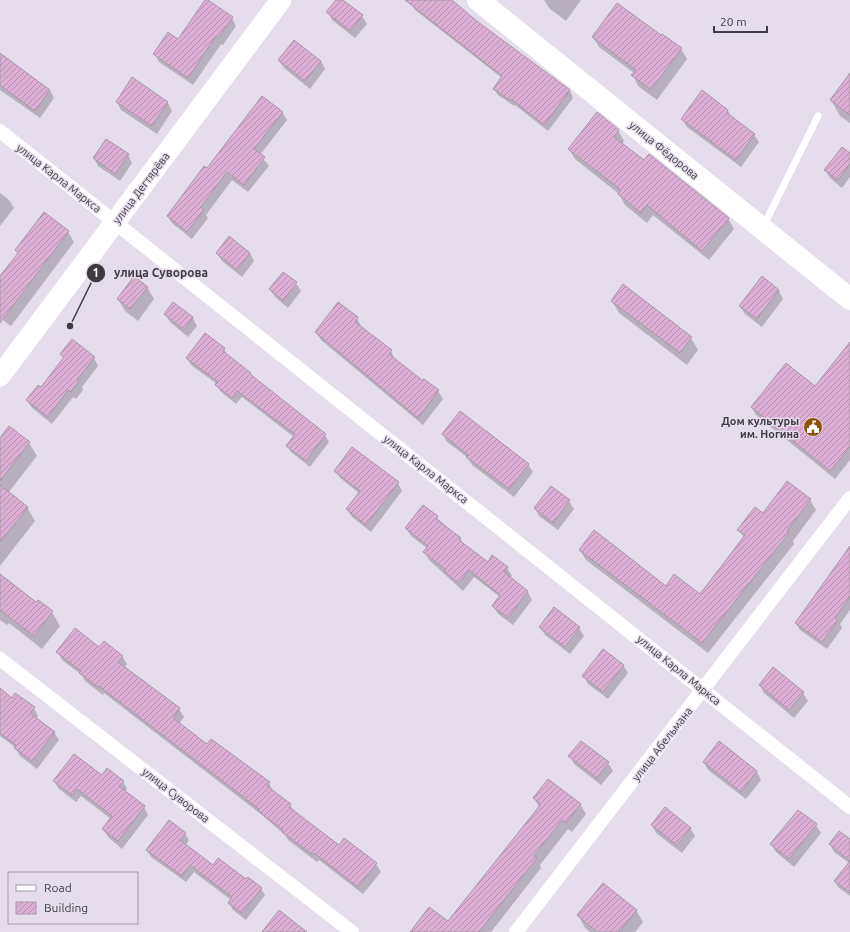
<svg xmlns="http://www.w3.org/2000/svg" width="850" height="932" font-family="Ubuntu,sans-serif">
<style>
.shadow{fill:#0003}
.building{fill:url(#building-hatch);stroke:#a699a3}
.lines{fill:none;stroke-linecap:round;stroke-linejoin:round}
.service{stroke:#fff;stroke-width:7}
.minor{stroke:#fff;stroke-width:14}
.secondary{stroke:#fff;stroke-width:21}
.primary{stroke:#fff;stroke-width:22}
.labels{text-anchor:middle;dominant-baseline:central;stroke-width:3;stroke-linejoin:round;paint-order:stroke}
.street-label{font-size:11px;fill:#3f3b41;stroke:#e5ddeb}
.poi-label{font-size:11px;font-weight:bold;fill:#3f3b41;stroke:#e5ddeb;text-anchor:end}
.leader{fill:none;stroke:#3f3b41;stroke-width:1.5}
.callout-dot{fill:#3f3b41;stroke:#e5ddeb;stroke-width:1.5}
.mark-label{font-size:12px;text-anchor:middle;font-weight:bold;fill:#fff}
.callout-label{font-size:12px;text-anchor:middle;font-weight:bold;fill:#3f3b41;stroke:#e5ddeb;stroke-width:3;stroke-linejoin:round;paint-order:stroke}
</style>
<defs>
<pattern id="building-hatch" width="6" height="6" patternUnits="userSpaceOnUse"><rect width="6" height="6" fill="#deafd6"/><path d="M-1 1l2-2M0 6l6-6M5 7l2-2" fill="none" stroke="#b590af"/></pattern>
</defs>
<rect width="100%" height="100%" fill="#e5ddeb"/>
<path class="shadow" d="M206,0L232,18L236,26L223,45L221,44L193,85L159,62L155,54L178,40Z
M337,0H341L362,16L367,24L355,38L332,20L328,12Z
M413,0H444L570,91L573,98L548,131L515,105L514,106L498,95L494,89L502,78L415,10L411,3Z
M544,0H581L566,21L549,8Z
M593,37H661L681,49L687,59L657,100L638,86L633,75L634,73L599,47Z
M0,54L50,90L54,98L40,118L0,90Z
M279,61H321L325,69L310,89L284,68Z
M850,74V123L840,116L831,100Z
M133,79L168,103L172,111L157,134L121,110L117,102Z
M728,111L732,118L754,135L759,142L741,167L687,127L682,119Z
M282,112L287,120L260,155L269,166L248,192L232,180L206,215L208,218L192,239L173,224L168,217L207,170Z
M618,130L624,141L622,144L728,218L734,229L709,260L653,215L647,223L625,205L619,194L575,159L569,149Z
M850,154V177L842,188L830,178L825,170Z
M128,155L132,163L120,181L98,166L94,158Z
M0,193L9,200L14,208L0,226Z
M68,232L74,242L11,326L0,318V277L18,254L16,250Z
M217,253H250L254,261L242,277L222,261Z
M283,273L296,283L301,291L288,308L275,297L270,289Z
M762,278L779,291L783,299L762,327L745,314L740,306Z
M147,287L154,299L138,321L125,311L118,299Z
M612,301L691,338L698,350L687,365L619,313Z
M173,303L193,318L197,326L188,337L170,322L165,314Z
M357,318L361,326L360,327L391,351L395,360L422,382L438,391L443,399L423,425L321,340L316,332Z
M224,349L228,356L251,374L253,378L325,435L329,442L310,467L291,452L287,446L294,437L242,397L236,404L220,391L217,384L191,365L187,358Z
M61,354L94,358L98,366L82,387L83,390L76,399L73,397L52,424L32,408L27,400L41,389L64,359Z
M850,357V460L835,479L756,415L752,408L815,387Z
M487,431L528,464L533,472L514,497L472,465L467,457L447,442L443,434Z
M0,439L29,443L37,456L8,493L27,507L35,521L0,566Z
M335,471L398,483L402,491L371,532L352,517L347,509L359,493L340,478Z
M551,487L569,501L574,509L558,530L539,516L535,508Z
M810,500L816,510L793,541L794,544L708,653L586,560L580,550L666,587L700,595L744,538L739,530L763,514Z
M423,506L460,538L464,545L488,563L507,568L512,576L510,578L528,592L532,600L513,625L498,614L493,606L500,597L474,577L463,591L429,560L424,552L427,548L411,536L406,528Z
M850,549V610L840,624L842,628L827,649L800,630L796,623Z
M0,575L37,603L52,612L60,626L42,649L9,623L7,625L0,620Z
M540,627L579,628L584,636L570,654L545,635Z
M99,648L122,656L127,664L124,668L179,709L184,717L179,724L207,745L269,783L273,792L290,805L295,812L339,846L376,864L381,872L363,894L319,860L317,862L288,840L285,835L262,815L104,693L103,695L85,681L82,675L62,660L58,652Z
M623,665L628,673L608,699L588,684L584,676Z
M760,685L803,693L808,701L794,718L764,693Z
M0,690L12,699L34,708L38,716L36,719L54,732L59,740L37,769L20,756L15,747L0,736Z
M719,742L757,772L761,780L746,799L708,770L704,762Z
M570,756L608,763L613,771L601,785L574,764Z
M102,777L123,781L127,789L125,792L144,807L148,815L122,849L108,837L103,829L111,819L81,796L76,802L59,789L54,781Z
M534,798L580,804L586,814L572,832L568,829L540,865L541,868L491,932H411L448,923L539,807Z
M798,811L816,825L821,833L794,867L776,852L771,844Z
M652,825L690,828L695,836L682,853L656,833Z
M185,834L189,840L185,846L213,866L261,889L265,895L246,920L233,910L229,903L231,900L194,872L186,882L151,857L147,850Z
M850,841V896L838,887L835,881L849,863L834,852L830,844Z
M636,910L643,922L635,932H590L585,928L578,915Z"/>
<path class="building" d="M205,0H208L233,17L218,38L216,36L188,78L153,54L168,32L178,39Z
M336,0H343L363,15L350,31L326,12Z
M405,0H452L478,22L570,90L544,125L511,99L510,100L493,89L502,76Z
M617,3L661,35L662,34L682,48L651,90L631,75L636,70L592,37Z
M294,40L321,61L305,81L278,60Z
M0,53L50,90L35,111L0,85Z
M850,73V115L830,100Z
M132,77L168,102L152,126L116,102Z
M702,90L728,110L727,113L755,134L736,160L681,119Z
M262,96L283,112L254,149L265,157L244,185L227,172L201,207L204,210L187,232L167,216L204,166L207,168Z
M597,112L619,130L614,137L644,160L649,154L729,218L702,251L647,205L641,213L618,194L621,190L568,149Z
M106,139L129,154L115,174L93,158Z
M842,147L850,153V164L838,180L824,170Z
M44,212L69,231L0,323V276L18,253L15,250Z
M229,236L250,253L237,270L216,253Z
M283,272L297,282L283,301L269,289Z
M134,276L148,287L130,309L117,299Z
M762,276L779,290L757,319L739,306Z
M623,284L692,337L680,353L611,301Z
M173,302L193,317L184,330L164,314Z
M338,302L358,317L355,322L392,350L389,354L422,380L424,379L439,390L418,418L315,332Z
M205,333L225,348L223,351L251,373L250,374L326,434L306,461L286,446L295,434L237,391L232,398L215,385L217,381L186,358Z
M72,339L95,357L77,380L79,381L71,392L68,390L48,417L26,400L38,385L41,387L64,357L60,354Z
M850,342V447L830,471L751,407L786,363L815,386Z
M460,411L529,464L509,489L466,457L468,455L442,434Z
M9,426L30,442L0,481V438Z
M352,447L399,482L366,525L346,509L360,491L334,471Z
M787,481L811,499L787,531L789,533L702,643L579,550L594,530L666,586L674,574L700,594L745,535L737,530L755,507L763,513Z
M0,485L28,507L0,542Z
M551,486L570,500L553,523L534,508Z
M423,505L438,516L436,519L461,538L459,540L488,562L492,555L508,567L504,572L528,591L508,618L492,606L500,595L469,570L459,583L444,572L446,570L423,552L428,546L405,528Z
M850,546V597L835,618L838,620L822,642L795,623Z
M0,574L36,602L38,600L53,611L34,636L0,610Z
M554,607L580,627L565,647L539,627Z
M75,628L99,647L104,641L123,656L118,662L180,708L173,718L207,744L211,739L270,782L267,786L291,804L289,807L339,845L344,838L377,863L358,887L314,853L313,855L282,832L283,830L258,811L259,809L99,686L98,687L79,673L81,671L56,652Z
M603,649L624,665L603,692L582,676Z
M773,667L804,692L789,710L759,685Z
M0,688L12,698L15,693L35,707L30,713L55,732L32,761L14,748L16,745L0,733Z
M581,741L609,762L597,778L568,756Z
M719,741L757,771L741,792L703,762Z
M74,754L102,775L107,768L124,781L119,786L145,806L118,841L102,829L112,816L77,789L72,795L53,781Z
M548,779L581,804L566,823L562,820L534,856L537,858L479,932H410L429,907L448,921L541,804L533,798Z
M665,807L691,828L677,845L651,825Z
M798,810L817,824L789,859L770,844Z
M169,820L186,833L180,840L213,865L218,858L246,879L248,877L262,888L242,913L228,903L232,897L190,865L182,876L146,850Z
M839,831L850,839V893L834,881L850,861L829,844Z
M603,883L637,910L619,932H597L577,915Z
M279,910L307,932H262Z"/>
<g class="lines">
<path class="service" d="M763,227L818,116"/>
<path class="minor" d="M0,131L850,807
M0,659L352,932
M516,932L850,498"/>
<path class="secondary" d="M0,376L281,0"/>
<path class="primary" d="M478,0L850,299"/>
</g>
<defs>
<symbol id="civic-disc" viewBox="-11 -11 22 22"><circle r="9.5" fill="#8c540a" stroke="#e5ddeb"/><path d="M-.6-6.5H3V-4.5H.6V-3L4-1V1h2V6H-6V1h2V-1L-.6-3ZM-1.2 2.5V6h2.4V2.5Z" fill="#fff"/></symbol>
</defs>
<g fill-rule="evenodd">
<use href="#civic-disc" x="802" y="416" width="22" height="22"/>
</g>
<g class="labels">
<g class="street-label">
<text transform="translate(664 150) rotate(39)">улица Фёдорова</text>
<text transform="translate(59 178) rotate(38)">улица Карла Маркса</text>
<text transform="translate(141 188) rotate(-53)">улица Дегтярёва</text>
<text transform="translate(426 469) rotate(38)">улица Карла Маркса</text>
<text transform="translate(679 670) rotate(39)">улица Карла Маркса</text>
<text transform="translate(662 744) rotate(-52)">улица Абельмана</text>
<text transform="translate(176 795) rotate(38)">улица Суворова</text>
</g>
<g class="poi-label">
<text x="799" y="421">Дом культуры<tspan x="799" dy="13">им. Ногина</tspan></text>
</g>
</g>
<path class="leader" d="M70 326L96 273"/>
<g class="callout-dot">
<circle cx="70" cy="326" r="4"/>
<circle cx="96" cy="273" r="10"/>
</g>
<g class="mark-label">
<text x="96" y="277">1</text>
</g>
<g class="callout-label">
<text x="161" y="277">улица Суворова</text>
</g>
<rect x="8" y="872" width="130" height="52" fill="#e5ddeb" stroke="#a39ca7"/>
<rect x="16" y="885" width="20" height="6" fill="#ffffff" stroke="#a39ca7"/>
<text x="44" y="892" font-size="12" fill="#3f3b41">Road</text>
<rect x="16" y="902" width="20" height="12" fill="url(#building-hatch)" stroke="#a39ca7"/>
<text x="44" y="912" font-size="12" fill="#3f3b41">Building</text>
<path d="M714 26v6h53v-6" fill="none" stroke="#3f3b41" stroke-width="2"/>
<text x="720" y="26" font-size="12" fill="#3f3b41" stroke="#e5ddeb" stroke-width="3" paint-order="stroke">20 m</text>
</svg>
